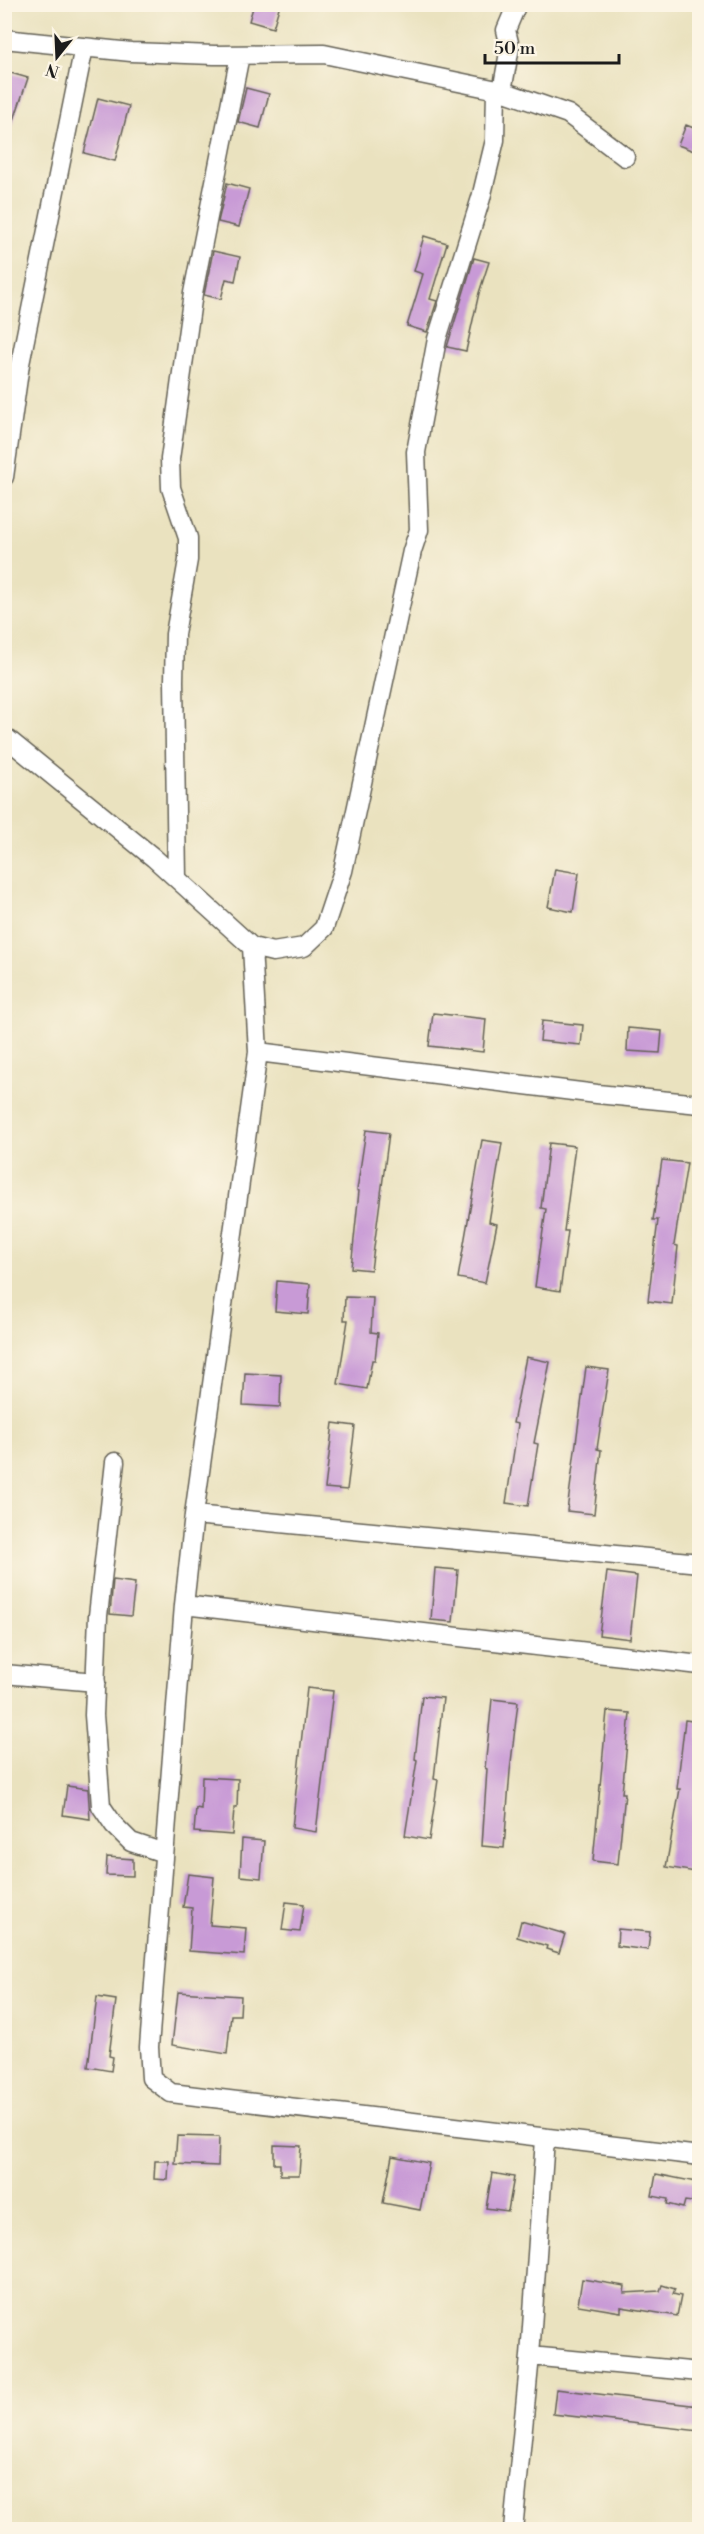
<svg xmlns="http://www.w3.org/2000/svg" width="704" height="2534" font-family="'Libre Bodoni',serif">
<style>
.building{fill:#c89ad6}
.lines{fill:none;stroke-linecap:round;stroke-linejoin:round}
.minor-casing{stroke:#646155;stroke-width:21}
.minor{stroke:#fff;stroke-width:18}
</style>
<rect width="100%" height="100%" fill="#fcf5e5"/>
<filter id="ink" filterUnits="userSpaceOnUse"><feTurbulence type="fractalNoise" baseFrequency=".0167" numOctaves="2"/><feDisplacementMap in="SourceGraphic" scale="12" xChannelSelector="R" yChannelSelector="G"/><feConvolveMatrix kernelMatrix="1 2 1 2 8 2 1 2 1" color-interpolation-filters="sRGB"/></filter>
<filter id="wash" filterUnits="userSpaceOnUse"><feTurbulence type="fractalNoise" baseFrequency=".008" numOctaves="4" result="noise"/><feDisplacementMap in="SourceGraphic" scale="24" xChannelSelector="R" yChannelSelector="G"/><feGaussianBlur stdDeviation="1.35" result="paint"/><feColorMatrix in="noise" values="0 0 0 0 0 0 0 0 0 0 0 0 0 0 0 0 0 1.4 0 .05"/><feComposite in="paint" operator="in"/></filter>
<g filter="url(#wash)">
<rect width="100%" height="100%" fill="#eae2bf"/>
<g id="blocks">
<path class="building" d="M254,4H280L273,28L249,21Z
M4,71L28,78L7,141L4,140Z
M246,88L269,94L260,128L238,122Z
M98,98L129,106L115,161L84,153Z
M686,125L699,130V153L678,145Z
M227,183L249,189L239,227L218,222Z
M424,236L447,243L430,299L437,301L427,332L407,326L423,274L414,271Z
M213,251L240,257L235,281L226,279L221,299L204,295Z
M474,258L489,262L479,293L466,351L447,347Z
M555,869L579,873L573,912L548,907Z
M433,1013L486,1019L483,1052L429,1046Z
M542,1021L583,1025L581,1045L540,1041Z
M628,1028L662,1031L660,1053L627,1051Z
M366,1130L389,1133L371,1270L351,1268L359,1191L357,1190Z
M482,1140L502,1143L489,1222L497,1224L485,1283L458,1278Z
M549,1143L575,1146L564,1231H568L560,1291L535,1287L546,1209L541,1208Z
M662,1160L687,1163L674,1245L678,1246L672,1304L648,1301L658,1220H653Z
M277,1281L310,1284L308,1314L275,1311Z
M345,1297L373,1298L371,1332L378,1333L375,1360H372L367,1389L338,1384L348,1320H344Z
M526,1357L550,1362L534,1443L538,1444L528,1506L506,1503L518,1424L513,1423Z
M586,1367L609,1370L597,1449L601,1450L594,1514L567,1511Z
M245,1373L281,1375L280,1407L243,1405Z
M333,1423L355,1426L347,1490L325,1488Z
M435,1568L458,1570L453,1622L431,1620Z
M607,1572L637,1576L630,1639L599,1635Z
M113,1580L135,1583L131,1616L110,1614Z
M307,1688L333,1691L316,1832L292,1828Z
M422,1696L443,1698L434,1779L438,1780L429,1840L405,1836L417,1760L415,1759Z
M492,1699L518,1702L510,1771L504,1848L482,1846L487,1769L485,1768Z
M607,1711L630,1713L622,1793H625L618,1864L593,1861Z
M685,1720L699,1722V1851L695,1872L666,1867L680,1789H677Z
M202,1777L238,1779L237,1808H234L232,1835L194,1832L196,1808L201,1809Z
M67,1786L88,1789L90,1819L63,1815Z
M242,1839L264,1841L261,1878L240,1876Z
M107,1857L133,1859V1876L106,1875Z
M188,1874L214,1877L210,1925L246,1928L244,1955L189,1951L192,1908L183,1907Z
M286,1902L304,1904L300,1932L282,1930Z
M521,1921L565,1934L559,1953L546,1949L547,1946L517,1937Z
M618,1929L650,1932L648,1950L617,1946Z
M178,1992L241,1996L240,2015H231L227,2054L172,2045Z
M97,1997L116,2000L109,2056L113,2057L111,2071L88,2067Z
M177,2136L219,2137L218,2166L175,2164Z
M274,2145L301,2146L299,2175H280V2164H274Z
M392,2156L429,2163L420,2210L383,2203Z
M155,2161H169L168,2180L154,2179Z
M492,2173L514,2177L508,2211L486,2208Z
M656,2174L696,2182L692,2202L685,2201L683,2208L667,2204L668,2199L652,2196Z
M582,2279L625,2286L624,2293L660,2291L662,2285L675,2289L673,2294L681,2296L677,2316L621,2307V2312L578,2305Z
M556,2389L699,2406V2431L553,2414Z"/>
</g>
</g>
<g filter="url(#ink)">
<use href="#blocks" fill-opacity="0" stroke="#646155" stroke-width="1.5"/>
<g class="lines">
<defs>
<path id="minor" d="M4,39L131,52L214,55L324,54L502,91L568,114L625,157
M502,91L510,47L506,30L517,4
M4,477L20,364L84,47
M4,736L154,858L252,947L258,1052L194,1515L184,1605L149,2047L151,2078L171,2093L700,2156
M177,879L174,681L175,634L188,560V538L171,488L170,459L193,293L240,55
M252,947L273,952L304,947L324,928L343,871L412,551L419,530L416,452L437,339L481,198L495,140L496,89
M258,1052L597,1094L700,1104
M115,1462L98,1616L94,1715L101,1806L114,1825L131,1842L164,1853
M194,1515L700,1563
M184,1605L700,1665
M4,1674L96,1682
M530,2356L700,2372
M513,2530L530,2356L545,2139"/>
</defs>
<use href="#minor" class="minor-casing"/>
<use href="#minor" class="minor"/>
</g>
</g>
<rect width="704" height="2534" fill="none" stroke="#fcf5e5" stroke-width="24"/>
<g transform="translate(57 57) rotate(198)" stroke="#fcf5e5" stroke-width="4.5" paint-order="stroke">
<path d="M0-4.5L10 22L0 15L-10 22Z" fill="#1c1c1c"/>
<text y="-9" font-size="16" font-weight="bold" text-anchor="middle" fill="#1c1c1c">N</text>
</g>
<path d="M485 54v9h134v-9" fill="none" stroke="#1c1c1c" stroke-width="3"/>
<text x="494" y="54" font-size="18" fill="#1c1c1c" stroke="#fcf5e5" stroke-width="4.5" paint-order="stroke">50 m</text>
</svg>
